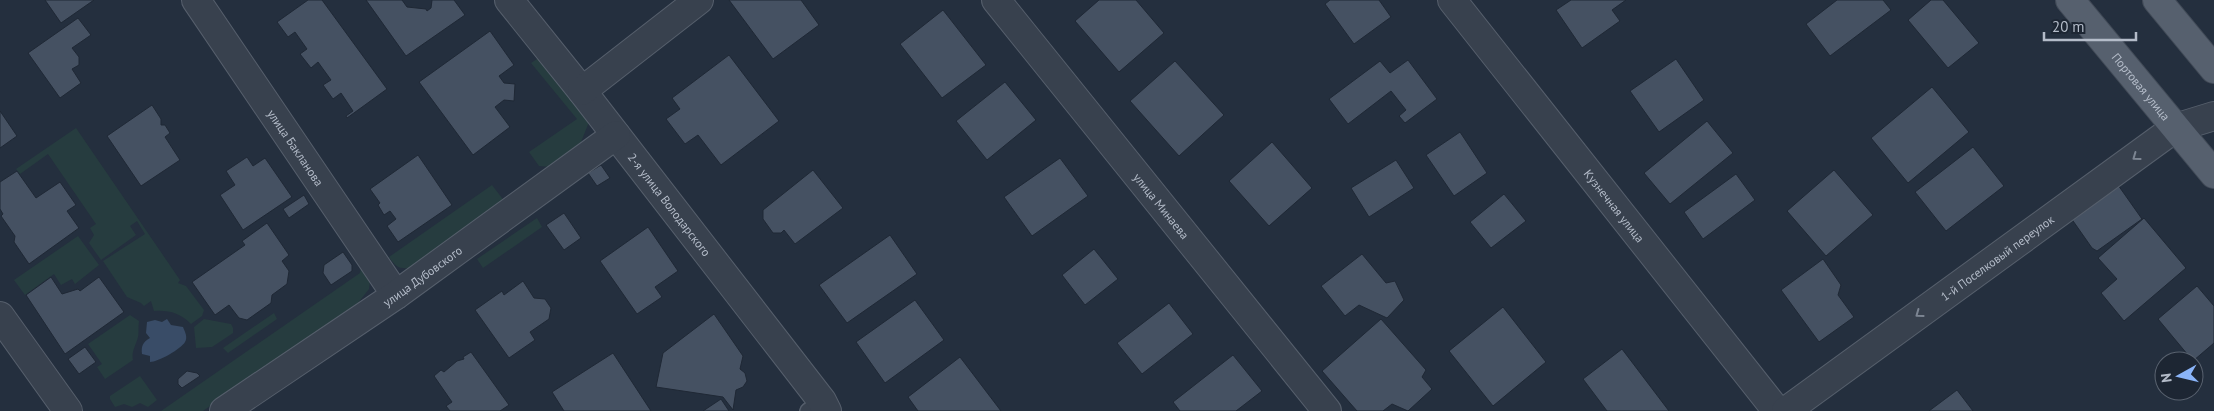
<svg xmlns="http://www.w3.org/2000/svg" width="2214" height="411" font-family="'PT Sans',sans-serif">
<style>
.green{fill:#263c3f}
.water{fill:#394c67}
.building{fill:#455162;stroke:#1f2835}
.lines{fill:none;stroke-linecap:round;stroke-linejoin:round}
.service-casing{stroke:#565f6c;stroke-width:18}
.minor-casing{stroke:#565f6c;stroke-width:30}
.primary-casing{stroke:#414a57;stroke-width:30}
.service{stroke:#38414e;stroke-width:15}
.minor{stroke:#38414e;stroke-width:28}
.primary{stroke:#56606e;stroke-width:28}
.oneway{stroke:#7c8592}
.labels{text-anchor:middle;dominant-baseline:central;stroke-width:4.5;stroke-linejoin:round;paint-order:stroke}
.street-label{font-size:12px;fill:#b4bcc9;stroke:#1d2633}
</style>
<rect width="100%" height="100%" fill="#242f3e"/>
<path class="green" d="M540,57L589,122L581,142L551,167L539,166L529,152L577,119L531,63Z
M76,128L180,280L178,283L186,286L204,310L202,316L191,324C180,313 169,310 154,311L151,301L144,306L141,303L127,297L103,261L145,234L137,221L130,226L136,235L101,260L89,243L94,235L90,228L96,224L48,154L20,174L16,169Z
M492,185L505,202L411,268C398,269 396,267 389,257Z
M537,218L542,227L483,268L477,259Z
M78,236L99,265L75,284L72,279L61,285L54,274L25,295L14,280Z
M361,268L370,281L369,289L358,303L203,411H161L360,273Z
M274,313L277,319L228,353L223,348Z
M130,315L139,321C138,327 139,333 138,337C136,345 131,352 133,360L105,379L97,367L102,364L88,344Z
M204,319L231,324L233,328V333L212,347L196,348L194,327Z
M140,376L157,400L148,407L140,403L132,407L124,404L115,407L110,399V396Z"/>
<path class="water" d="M167,319L171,325L183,327C185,332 188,337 185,342C181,349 158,362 150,362V356L142,354C141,346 143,342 150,338L146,333L147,322L155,320L162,322Z"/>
<path class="building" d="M45,0H94L61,23Z
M308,0H322L387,89L347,118L346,116L353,111L341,93L333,99L323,85L331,80L318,62L311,68L300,54L307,49L295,32L288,37L277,22Z
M366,0H402L407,7L426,9L427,11L431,8L432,0H454L465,15L406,56Z
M729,0H801L819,25L773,59Z
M1099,0H1136L1164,33L1119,72L1075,21Z
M1330,0H1379L1391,17L1354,44L1325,4Z
M1571,0H1626L1612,10L1620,21L1582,48L1556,10Z
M1837,0H1883L1891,10L1830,56L1806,24Z
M1931,0H1943L1979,43L1948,68L1908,20Z
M943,10L986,65L942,98L900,44Z
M78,18L91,35L72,48L79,57V65L72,69L81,83L60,98L28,53Z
M490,31L514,65L499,76L504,83L515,84L514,101L504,100L495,107L510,127L473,155L419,82Z
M729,55L779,121L721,165L698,135L685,144L666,119L680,109L672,98Z
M1676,59L1704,100L1659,132L1630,91Z
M1408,60L1437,99L1405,123L1399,116L1406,110L1391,91L1348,124L1329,99L1380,61L1390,73Z
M1175,61L1224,115L1179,156L1130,101Z
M1005,82L1036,120L987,160L956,121Z
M1932,87L1969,132L1908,183L1871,138Z
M152,105L161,119V125H165L170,133L165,137L180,160L141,186L107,136Z
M0,111L17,136L0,148Z
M1707,121L1733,153L1670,204L1644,173Z
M1460,132L1487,173L1454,196L1426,155Z
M1272,142L1312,188L1269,226L1229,181Z
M1973,147L2004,186L1946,231L1915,192Z
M418,155L452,205L398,242L387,226L396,219L390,211L384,215L378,205L380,203L370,189Z
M247,157L253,166L265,158L292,197L243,230L220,195L235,185L226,171Z
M1060,158L1088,196L1032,236L1004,197Z
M1396,160L1414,188L1369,217L1351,188Z
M601,165L610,178L597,186L588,173Z
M813,170L843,208L795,244L784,230L781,233H773L763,219V210Z
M1834,170L1873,215L1826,256L1787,211Z
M17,171L36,198L60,182L76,205L67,211L79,228L29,264L14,242L15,236L1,216L3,214L0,209V182Z
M1736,174L1755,200L1703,239L1684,212Z
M2118,185L2142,219L2097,251L2092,248L2071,218Z
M1504,194L1526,221L1491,248L1470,222Z
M304,195L309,204L289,218L283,209Z
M564,213L581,238L564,250L546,225Z
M2144,218L2186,268L2124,321L2101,293L2117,279L2098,258Z
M267,223L289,255L282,261L289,271L287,284L272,295L271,303L247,320L239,318L229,305L215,315L192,282L245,245L242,241Z
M648,227L678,271L655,287L662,297L637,314L600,261Z
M890,235L917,274L847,323L819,285Z
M1094,249L1118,279L1085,305L1062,275Z
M343,252L352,265V271L331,285L323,273L324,265Z
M1362,254L1386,283L1395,281L1404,300L1387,318L1359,305L1345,316L1321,286Z
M1823,259L1841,285L1838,295L1854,317L1819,342L1781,290Z
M51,277L62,294L78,289L80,291L99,277L124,312L65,354L26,295Z
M523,281L534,298L545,299L551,308L549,319L530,332L535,340L509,358L475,310L502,291L504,295Z
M2197,286L2214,306V343L2193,361L2158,319Z
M915,300L944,340L885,383L856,342Z
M1169,303L1193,334L1142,374L1117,343Z
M1503,307L1546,362L1493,406L1449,351Z
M714,314L743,356L740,369L745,373L747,381L743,387L736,390L733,410L723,397L656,387L663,353Z
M1381,319L1426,370L1422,377L1432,389L1408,411L1392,404L1383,411H1357L1322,371Z
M85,347L96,362L79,374L68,359Z
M1622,349L1669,411H1607L1583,379Z
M471,352L509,405L500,411H450L446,406L452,402L434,376L441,370L444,372L457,361L464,359L463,357Z
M613,353L651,411H564L552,392Z
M1233,355L1262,391L1236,411H1180L1173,402Z
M960,357L1001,411H918L908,397Z
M187,371L197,373L200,376L182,388L178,384V379Z
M1957,390L1973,411H1929Z
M721,399L729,411H703Z"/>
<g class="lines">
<defs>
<path id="service" d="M808,411L822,401"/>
<g id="minor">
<path id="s1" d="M196,0L396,295"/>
<path id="s2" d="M509,0L582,91L822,401L827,411"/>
<path id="s3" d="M996,0L1327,411"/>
<path id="s4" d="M1452,0L1777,411"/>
<path d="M582,91L699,0"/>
<path d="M0,316L68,411"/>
<path id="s5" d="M224,411L396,295L616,135"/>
<path id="s6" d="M1786,411L2175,128L2214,116"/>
</g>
<g id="primary">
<path id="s7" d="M2070,0L2214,174"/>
<path d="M2157,0L2214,69"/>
</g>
</defs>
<use href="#service" class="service-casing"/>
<use href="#minor" class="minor-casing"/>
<use href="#primary" class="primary-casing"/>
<use href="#service" class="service"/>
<use href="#minor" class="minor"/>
<use href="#primary" class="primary"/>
</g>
<defs><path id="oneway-chevron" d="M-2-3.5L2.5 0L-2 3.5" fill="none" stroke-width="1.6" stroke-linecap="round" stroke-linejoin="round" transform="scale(1.25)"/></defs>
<g class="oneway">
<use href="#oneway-chevron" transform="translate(2136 157) rotate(144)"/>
<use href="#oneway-chevron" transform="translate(1919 314) rotate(144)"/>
</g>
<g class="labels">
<g class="street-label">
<text stroke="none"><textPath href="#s7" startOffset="112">Портовая улица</textPath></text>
<text stroke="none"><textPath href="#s1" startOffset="178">улица Бакланова</textPath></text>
<text stroke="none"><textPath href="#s2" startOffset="260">2-я улица Володарского</textPath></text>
<text stroke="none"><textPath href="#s3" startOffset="264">улица Минаева</textPath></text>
<text stroke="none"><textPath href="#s4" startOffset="262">Кузнечная улица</textPath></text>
<text stroke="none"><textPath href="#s6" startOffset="261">1-й Поселковый переулок</textPath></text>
<text stroke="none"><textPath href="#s5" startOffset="240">улица Дубовского</textPath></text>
</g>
</g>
<g transform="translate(2179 376) rotate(262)"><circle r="24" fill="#1d2633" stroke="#59626f"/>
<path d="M0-4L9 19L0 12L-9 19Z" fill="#8ab4f8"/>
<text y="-8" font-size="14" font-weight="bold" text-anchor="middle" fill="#b4bcc9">N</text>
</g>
<path d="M2044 32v8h92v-8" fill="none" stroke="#b4bcc9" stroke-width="2.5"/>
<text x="2052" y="32" font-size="15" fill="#b4bcc9" stroke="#1d2633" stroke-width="4" paint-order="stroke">20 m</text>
</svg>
